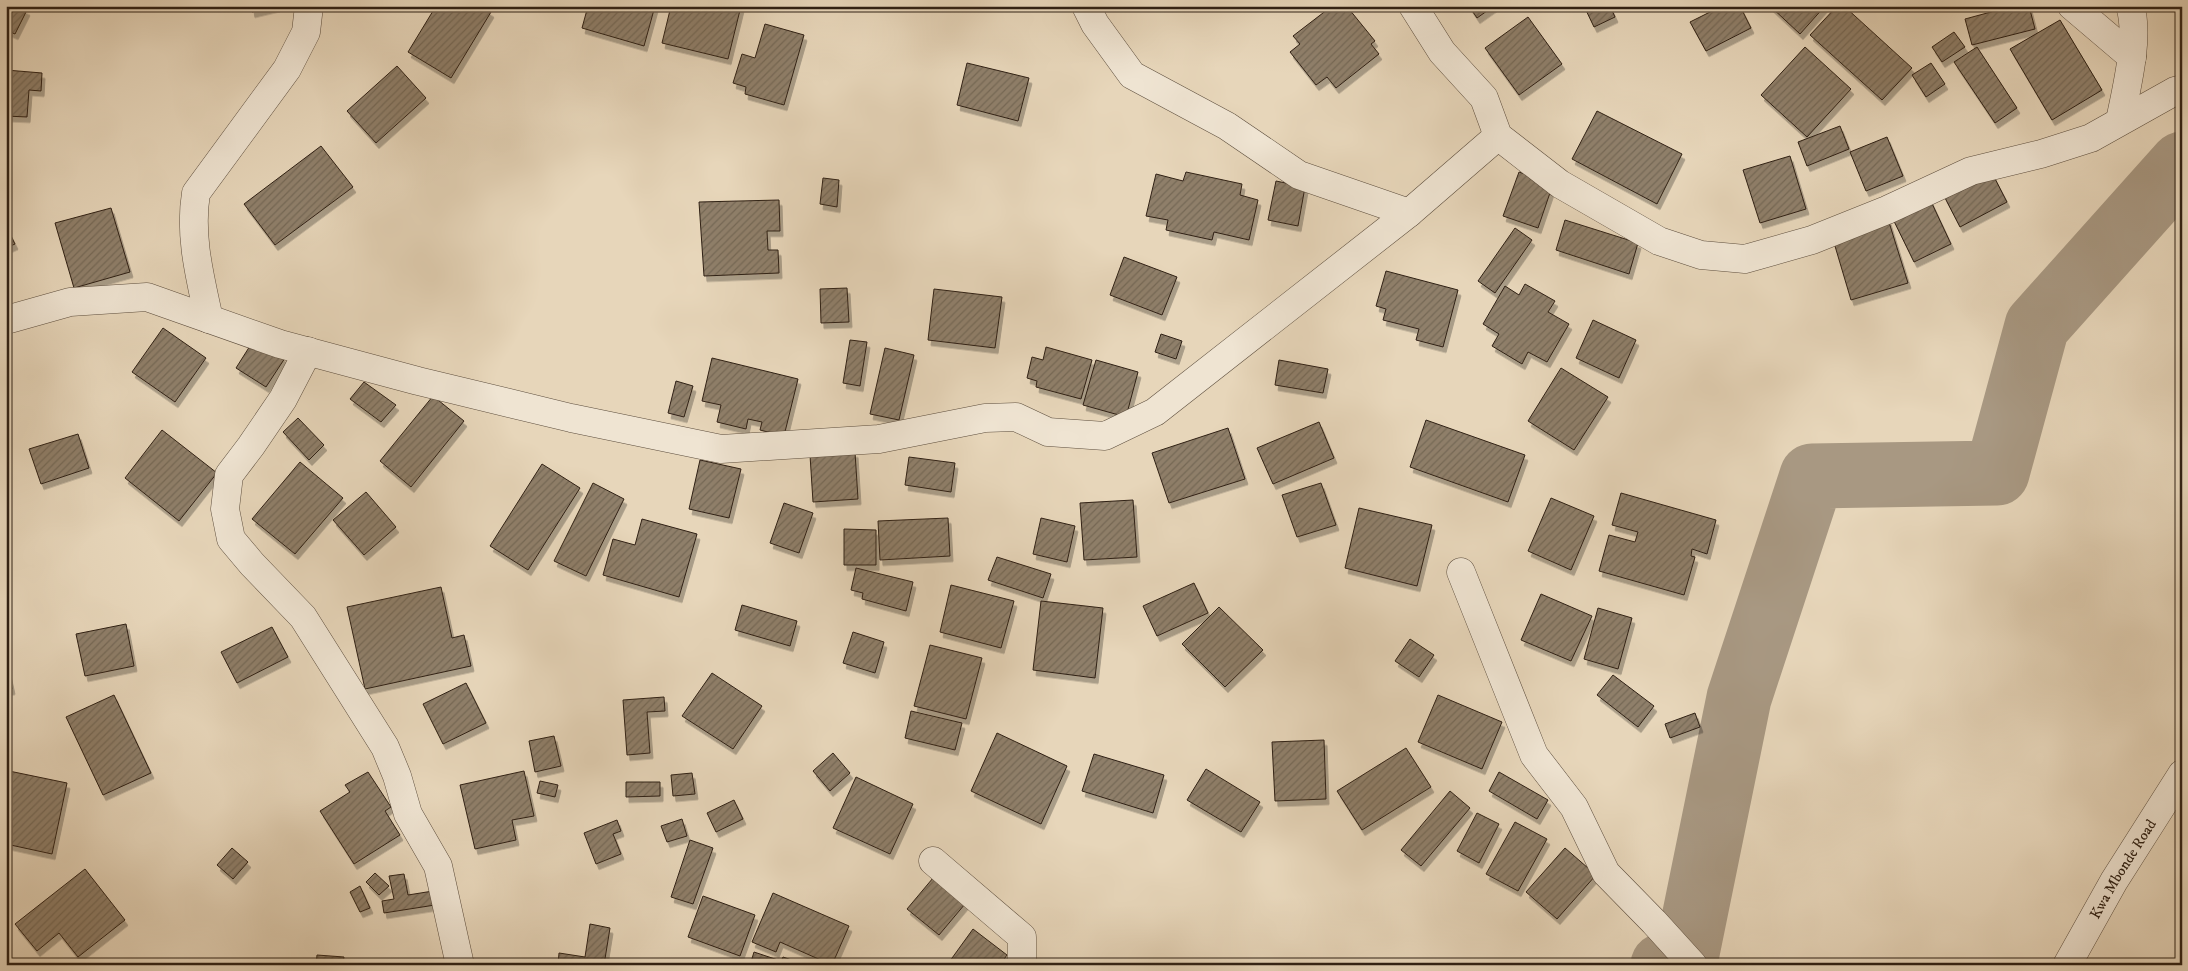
<svg xmlns="http://www.w3.org/2000/svg" width="2188" height="971" font-family="'IM FELL DW Pica',serif">
<style>
.lines{fill:none;stroke-linecap:round;stroke-linejoin:round}
.river{stroke:#a89882;stroke-width:65}
.building{fill:url(#building-hatch);stroke:#2f2014;filter:url(#shadow)}
.minor-casing{stroke:#5d4e3e;stroke-width:29}
.minor{stroke:#efe4d2;stroke-width:28}
.labels{text-anchor:middle;dominant-baseline:central;stroke-width:5;stroke-linejoin:round;paint-order:stroke}
.street-label{font-size:15px;fill:#2f2014;stroke:#efe4d2}
</style>
<defs>
<pattern id="building-hatch" width="6" height="6" patternUnits="userSpaceOnUse" patternTransform="scale(1.25)"><rect width="6" height="6" fill="#8f7f6a"/><path d="M-1 1l2-2M0 6l6-6M5 7l2-2" fill="none" stroke="#756856"/></pattern>
<filter id="shadow"><feDropShadow dx="3" dy="5.5" stdDeviation="0" flood-color="#0004"/></filter>
</defs>
<rect width="100%" height="100%" fill="#e7d6ba"/>
<filter id="stains"><feTurbulence type="fractalNoise" baseFrequency=".004" numOctaves="4"/><feColorMatrix values="0 0 0 0 .2 0 0 0 0 .09 0 0 0 0 .02 0 0 0 .5 -.17"/></filter>
<radialGradient id="worn" r=".72"><stop offset=".6" stop-color="#630" stop-opacity="0"/><stop offset="1" stop-color="#630" stop-opacity=".3"/></radialGradient>
<g class="lines">
<path class="river" d="M1663,965L1686,958L1739,698L1812,476L1997,473L2037,326L2182,164"/>
</g>
<path class="building" d="M6,6H18L27,10L15,34L6,30Z
M251,6H277L252,12Z
M436,6H482L491,12L451,78L408,52Z
M588,6H655L644,46L582,28Z
M671,6H741L728,59L662,43Z
M1332,6H1340L1344,12L1349,9L1375,41L1371,44L1379,54L1336,88L1327,77L1316,85L1290,52L1300,44L1293,36Z
M1469,6H1494L1477,18Z
M1584,6H1610L1615,17L1594,27Z
M1722,6H1740L1751,28L1706,51L1690,22Z
M1770,6H1825L1800,34Z
M1837,6H1844L1912,68L1882,100L1810,35Z
M2013,6H2029L2035,29L1972,45L1965,19Z
M1528,17L1562,64L1519,95L1485,48Z
M2060,20L2102,90L2052,120L2010,49Z
M765,24L804,35L784,105L745,94L746,87L733,83L742,54L755,58Z
M1954,32L1965,47L1942,62L1932,47Z
M1805,47L1851,89L1807,137L1761,95Z
M1977,47L2017,108L1995,123L1954,62Z
M967,63L1029,78L1018,121L957,105Z
M1931,63L1945,84L1926,97L1912,75Z
M397,66L426,98L376,143L347,111Z
M6,70L42,73L41,91L29,90L27,117L6,116Z
M1597,111L1682,154L1657,204L1572,159Z
M1840,126L1849,149L1807,166L1798,142Z
M1887,137L1903,176L1866,191L1850,152Z
M321,146L353,187L275,245L244,204Z
M1790,156L1806,209L1760,223L1743,170Z
M1991,171L2007,202L1960,227L1944,196Z
M1186,172L1242,184L1240,195L1258,200L1249,240L1214,232L1212,240L1166,230L1168,220L1146,216L1156,174L1183,181Z
M1519,172L1553,184L1538,228L1503,216Z
M823,178L839,180L837,207L820,204Z
M1276,181L1305,187L1298,226L1268,220Z
M1928,195L1951,244L1914,262L1890,213Z
M779,200L780,231H767L768,250H778L779,273L704,276L699,202Z
M111,208L130,272L74,288L55,223Z
M1888,219L1908,283L1851,300L1832,236Z
M1565,220L1638,243L1629,274L1556,250Z
M6,226L15,244L6,248Z
M1515,228L1532,240L1495,293L1478,281Z
M1124,257L1177,277L1162,315L1110,295Z
M1386,271L1458,290L1443,347L1416,340L1419,329L1383,320L1386,309L1376,306Z
M1525,284L1555,301L1548,312L1569,324L1547,362L1528,352L1522,364L1492,346L1499,334L1483,324L1505,286L1519,295Z
M847,288L849,322L821,323L820,289Z
M934,289L1002,297L995,348L928,340Z
M1593,320L1636,340L1619,378L1576,358Z
M163,328L206,358L175,402L132,372Z
M1161,334L1182,341L1176,359L1155,352Z
M255,338L285,358L266,387L236,368Z
M850,340L867,342L860,386L843,383Z
M1046,347L1092,360L1081,399L1036,387L1037,381L1027,378L1032,357L1043,360Z
M885,348L914,355L899,420L870,414Z
M712,358L798,379L784,436L760,430L762,422L748,419L746,429L717,422L721,405L702,401Z
M1096,360L1138,372L1126,417L1083,405Z
M1279,360L1328,369L1323,393L1275,385Z
M1561,368L1608,397L1574,450L1528,421Z
M676,381L693,386L684,417L668,413Z
M364,382L396,405L381,422L350,399Z
M433,396L464,421L411,487L380,461Z
M298,418L324,445L309,460L283,432Z
M1426,420L1525,455L1508,502L1410,467Z
M1319,422L1334,458L1273,484L1257,448Z
M1228,428L1245,479L1169,503L1152,453Z
M162,430L217,473L179,521L125,478Z
M78,434L89,468L41,484L29,449Z
M855,452L858,499L813,502L810,455Z
M909,457L955,463L951,492L905,485Z
M700,460L741,469L729,518L689,509Z
M300,462L343,498L295,554L252,519Z
M542,464L580,488L528,570L490,546Z
M593,483L624,499L586,576L554,561Z
M1321,483L1336,525L1297,537L1282,495Z
M366,492L396,527L364,555L333,520Z
M1621,493L1716,520L1707,554L1692,549L1691,556L1695,557L1684,595L1599,571L1609,535L1635,542L1638,532L1612,525Z
M1551,498L1594,516L1571,570L1528,551Z
M1133,500L1137,557L1084,560L1080,503Z
M784,503L813,513L799,553L770,543Z
M1359,508L1432,525L1417,586L1345,568Z
M948,518L950,556L880,560L878,521Z
M1041,518L1075,526L1067,562L1033,554Z
M642,519L697,534L679,597L603,575L613,539L635,545Z
M844,529L876,530V565H844Z
M997,557L1051,574L1043,598L988,580Z
M856,568L913,582L906,611L862,599L863,593L851,590Z
M1194,583L1208,613L1157,636L1143,606Z
M951,585L1014,601L1001,648L940,632Z
M441,587L452,638L464,635L471,666L365,689L347,607Z
M1541,594L1592,616L1571,661L1521,640Z
M1041,601L1103,608L1095,678L1033,670Z
M742,605L797,621L790,646L735,630Z
M1219,607L1263,650L1225,687L1182,644Z
M1598,608L1632,618L1618,669L1584,659Z
M126,624L134,666L85,676L76,634Z
M272,627L288,657L237,683L221,652Z
M853,632L884,642L875,673L843,663Z
M1410,639L1434,655L1419,677L1395,661Z
M930,645L982,658L966,719L914,706Z
M6,661L12,689L6,690Z
M712,673L762,706L733,749L682,716Z
M1613,675L1654,706L1638,727L1597,695Z
M466,683L486,723L443,744L423,704Z
M114,695L151,773L103,795L66,717Z
M1438,695L1502,722L1482,769L1418,742Z
M664,697L665,711L647,712L650,753L627,755L623,700Z
M911,711L962,723L955,750L905,738Z
M1695,713L1700,727L1670,738L1665,724Z
M997,733L1067,766L1041,824L971,791Z
M554,736L561,766L535,772L529,741Z
M1324,740L1326,799L1275,801L1272,742Z
M1406,748L1431,787L1362,830L1337,791Z
M833,753L850,773L830,791L813,771Z
M1094,754L1164,775L1153,813L1082,791Z
M1206,769L1260,802L1241,832L1187,800Z
M9,771L67,783L52,854L6,844V784Z
M524,771L534,816L512,820L516,840L475,849L460,785Z
M368,772L391,807L385,811L400,835L354,864L320,811L350,792L345,785Z
M1499,772L1548,800L1537,819L1489,791Z
M692,773L695,794L673,796L671,775Z
M856,777L913,804L890,854L833,828Z
M540,781L558,785L555,797L537,793Z
M626,782H660V796L626,797Z
M1450,791L1470,808L1421,866L1401,850Z
M734,800L743,819L716,832L707,813Z
M1477,813L1499,824L1479,863L1457,851Z
M682,819L687,836L667,842L661,826Z
M617,820L621,831L613,834L621,854L596,864L584,833Z
M1515,822L1547,839L1518,891L1486,874Z
M690,840L713,848L693,904L671,897Z
M232,848L248,862L233,879L217,865Z
M1565,848L1596,875L1557,919L1526,892Z
M85,869L125,920L78,957L59,933L37,951L15,924Z
M375,873L389,886L379,895L366,882Z
M404,874L408,895L433,891L435,905L384,913L382,901L394,899L389,876Z
M933,878L965,904L939,935L907,909Z
M360,886L370,908L360,912L350,892Z
M773,893L849,926L832,965L780,942L776,952L752,942Z
M703,896L755,915L740,956L688,937Z
M590,924L610,928L604,965H558L559,953L585,957Z
M973,929L1007,955L1000,965H947Z
M754,952L781,961L783,957L806,965H750Z
M317,955L344,957L343,965H316Z"/>
<g class="lines">
<defs>
<g id="minor">
<path d="M1086,6L1095,24L1132,75L1227,126L1299,175L1409,213"/>
<path d="M1413,6L1442,52L1484,98L1498,136L1560,184L1659,241L1701,255L1745,259L1812,240L1887,210L1971,171L2041,154L2091,138L2175,91L2182,89"/>
<path d="M2072,6L2132,57"/>
<path d="M2120,121C2126,90 2140,36 2130,6"/>
<path d="M209,319C200,277 189,236 196,193L287,69L306,32L309,6"/>
<path d="M6,320L70,302L147,297L280,344L418,381L571,418L721,449L879,439L985,418L1016,417L1048,432L1105,436L1155,412L1409,213L1498,136"/>
<path d="M308,351L283,399L251,446L229,475L225,509L231,539L252,564L303,617L385,747L397,776L408,814L438,866L460,965"/>
<path d="M1461,572L1534,755L1574,807L1606,873L1654,922L1693,965"/>
<path d="M933,861L1022,937V965"/>
<path id="s1" d="M2067,965L2114,881L2182,774"/>
</g>
</defs>
<use href="#minor" class="minor-casing"/>
<use href="#minor" class="minor"/>
</g>
<g class="labels">
<g class="street-label">
<text stroke="none"><textPath href="#s1" startOffset="111">Kwa Mbonde Road</textPath></text>
</g>
</g>
<rect width="2188" height="971" fill="none" stroke="#e7d6ba" stroke-width="25"/>
<rect x="8" y="8" width="2173" height="956" fill="none" stroke="#2f2014" stroke-width="2.5"/>
<rect x="12" y="12" width="2163" height="946" fill="none" stroke="#2f2014"/>
<rect width="100%" height="100%" filter="url(#stains)"/>
<rect width="100%" height="100%" fill="url(#worn)"/>
</svg>
